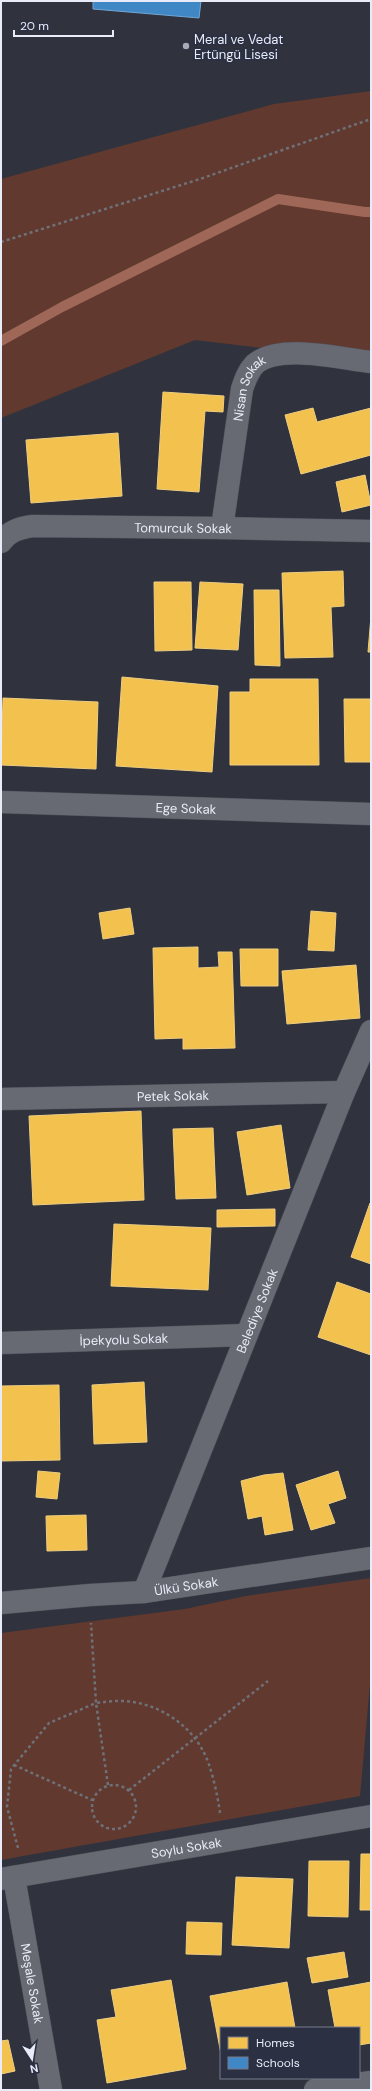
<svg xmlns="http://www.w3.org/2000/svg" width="372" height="2091" font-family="'DM Sans',sans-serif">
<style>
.green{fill:#61392f}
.homes{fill:#f2c14e;stroke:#efce81}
.schools{fill:#3f88c5;stroke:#72a6d4}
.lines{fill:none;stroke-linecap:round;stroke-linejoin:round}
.stream{stroke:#9f6758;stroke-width:10}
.minor-casing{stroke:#4f525a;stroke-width:23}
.path{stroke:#6f7178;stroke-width:2.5;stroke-dasharray:3 3;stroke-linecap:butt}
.minor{stroke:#676a73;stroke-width:22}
.poi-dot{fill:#a8abb7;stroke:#2b3042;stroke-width:1.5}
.labels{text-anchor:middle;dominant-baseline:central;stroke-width:4;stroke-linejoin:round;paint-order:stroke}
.poi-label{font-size:13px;fill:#e9ecf8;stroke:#2b3042;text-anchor:start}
.street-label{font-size:13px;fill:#e9ecf8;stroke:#2b3042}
</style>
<rect width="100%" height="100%" fill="#30333d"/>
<path class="green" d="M371,91V361L195,340L1,418V179L274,104Z
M371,1578V1673L360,1796L1,1860V1633L185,1609L246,1596Z"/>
<path class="homes" d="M163,392L224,396L223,412L205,411L199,492L157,489Z
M313,408L317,422L371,408V455L301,474L285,415Z
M118,433L122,496L31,503L26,440Z
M365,475L371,505L342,512L336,482Z
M343,571L344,606L331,607L333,657L285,658L282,573Z
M154,582H191L192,650L155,651Z
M200,582L243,584L238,650L195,648Z
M254,590H279L280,666L255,665Z
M371,616V652H368Z
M122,677L218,686L212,772L116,766Z
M250,679H318L319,765H230V692H250Z
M3,698L98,702L96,769L1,765Z
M344,699H371V762H345Z
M130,908L134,934L103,939L99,913Z
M311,911L336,913L334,951L308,950Z
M198,947V968L219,967L218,952H232L235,1048L183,1049V1038L155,1039L153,948Z
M240,949H278V986H241Z
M356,965L360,1018L287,1024L282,971Z
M141,1111L144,1200L33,1205L29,1116Z
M281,1125L290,1188L247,1195L237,1132Z
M213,1128L216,1198L176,1199L173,1129Z
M370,1203H371V1264L351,1257Z
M275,1209V1226L217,1227V1210Z
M114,1224L211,1228L208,1290L111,1286Z
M337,1282L371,1294V1355L318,1337Z
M144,1382L147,1442L94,1444L92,1385Z
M59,1385L60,1460L1,1461V1386Z
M38,1471L60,1473L57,1499L36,1497Z
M338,1471L346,1498L328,1504L335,1523L311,1530L296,1485Z
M283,1473L293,1530L265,1535L262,1516L248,1519L241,1481L264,1475Z
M86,1515L87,1550L47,1551L46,1516Z
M361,1854H371V1910H360Z
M309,1861H349L348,1917L308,1916Z
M236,1877L293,1879L289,1948L232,1945Z
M187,1922L222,1923L221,1955L186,1954Z
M344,1952L348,1977L312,1983L307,1958Z
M171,1980L186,2069L107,2083L97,2020L116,2017L111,1990Z
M287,1982L295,2028H221V2054L210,1996Z
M371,1982V2043L359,2045V2028H335L328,1990Z
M8,2040L15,2071L1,2074V2041Z"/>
<path class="schools" d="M93,1H201L199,18L93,9Z"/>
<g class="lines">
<path class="stream" d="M1,341L62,307L278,199L365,212H371"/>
<defs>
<g id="minor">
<path id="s1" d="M222,528L242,389C245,380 248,371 255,364C280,343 341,359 371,362"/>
<path id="s2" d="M1,542C9,531 19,528 33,526L222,528L371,531"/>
<path id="s3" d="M1,802L371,814"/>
<path id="s4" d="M1,1099L344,1092"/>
<path id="s5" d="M1,1343L246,1335"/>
<path id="s6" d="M144,1592L344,1092L371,1031"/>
<path id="s7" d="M1,1603L90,1595L144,1592L371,1558"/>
<path id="s8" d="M14,1877L51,2090"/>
<path id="s9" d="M1,1879L371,1816"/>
<path d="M315,2090L371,2082"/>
</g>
</defs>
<use href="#minor" class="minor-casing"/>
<path class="path" d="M1,242L200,179L371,119
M14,1765L92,1800
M92 1807a22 22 0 1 1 44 0a22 22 0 1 1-44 0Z
M108,1785L96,1703C104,1702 112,1701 120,1701C154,1701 188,1722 203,1751C211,1764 218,1797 220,1813
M129,1790L268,1681
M18,1848L7,1807L11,1769L49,1723L96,1703L91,1623"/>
<use href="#minor" class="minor"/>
</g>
<circle class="poi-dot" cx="186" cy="46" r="4"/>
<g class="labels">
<g class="poi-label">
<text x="194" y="39">Meral ve Vedat<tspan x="194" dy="15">Ertüngü Lisesi</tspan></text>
</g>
<g class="street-label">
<text stroke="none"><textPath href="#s1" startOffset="144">Nisan Sokak</textPath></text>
<text stroke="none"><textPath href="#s2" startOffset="187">Tomurcuk Sokak</textPath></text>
<text stroke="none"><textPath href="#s3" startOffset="185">Ege Sokak</textPath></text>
<text stroke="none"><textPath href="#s4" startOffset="172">Petek Sokak</textPath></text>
<text stroke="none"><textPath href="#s6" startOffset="303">Belediye Sokak</textPath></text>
<text stroke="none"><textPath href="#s5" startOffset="123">İpekyolu Sokak</textPath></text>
<text stroke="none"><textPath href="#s7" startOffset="186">Ülkü Sokak</textPath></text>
<text stroke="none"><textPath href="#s9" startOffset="188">Soylu Sokak</textPath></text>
<text stroke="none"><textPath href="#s8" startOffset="108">Meşale Sokak</textPath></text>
</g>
</g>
<rect width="372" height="2091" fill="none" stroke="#e9ecf8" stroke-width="4"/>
<rect x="220" y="2027" width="140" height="52" fill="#2b3042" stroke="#777b8b"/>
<rect x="228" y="2037" width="20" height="12" fill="#f2c14e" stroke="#777b8b"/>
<text x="256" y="2047" font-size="12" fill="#e9ecf8">Homes</text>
<rect x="228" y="2057" width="20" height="12" fill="#3f88c5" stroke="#777b8b"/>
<text x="256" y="2067" font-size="12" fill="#e9ecf8">Schools</text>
<g transform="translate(32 2059) rotate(168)" stroke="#2b3042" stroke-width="3" paint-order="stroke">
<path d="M0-3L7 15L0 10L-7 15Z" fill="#e9ecf8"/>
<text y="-6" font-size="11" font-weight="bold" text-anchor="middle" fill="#e9ecf8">N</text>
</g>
<path d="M14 30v6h99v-6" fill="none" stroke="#e9ecf8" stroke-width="2"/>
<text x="20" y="30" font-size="12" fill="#e9ecf8" stroke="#2b3042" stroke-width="3" paint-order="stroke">20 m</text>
</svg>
